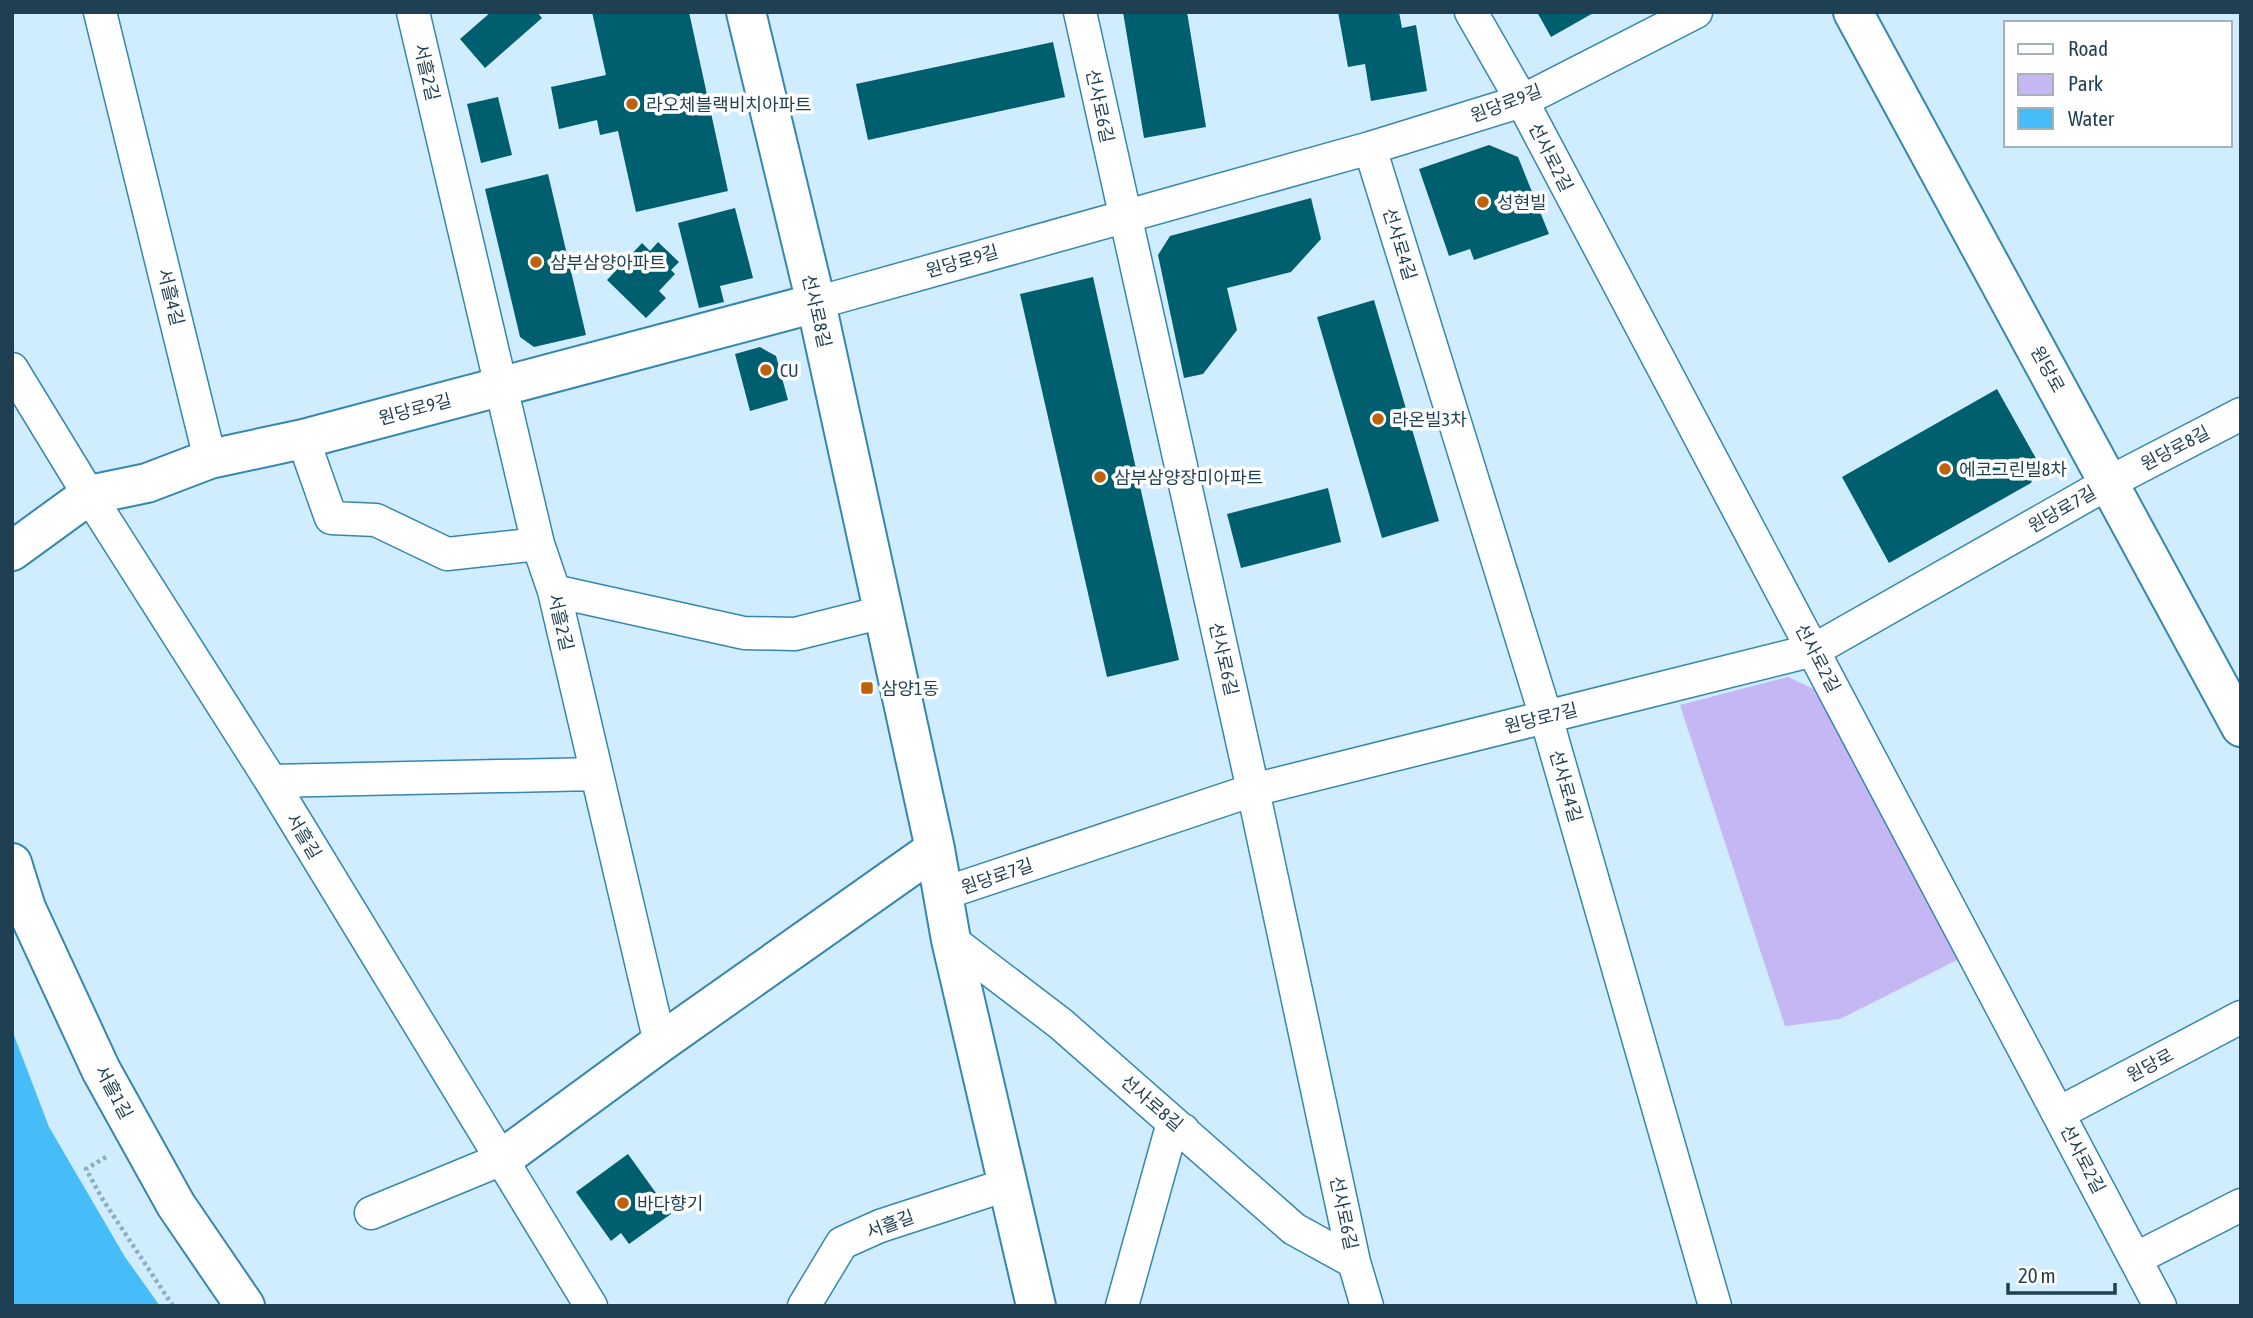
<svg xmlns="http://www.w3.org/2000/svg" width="2253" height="1318" font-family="'Asap Condensed','Noto Sans KR',sans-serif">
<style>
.green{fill:#c5b7f3}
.water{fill:#46bdf9}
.building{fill:#005f6f}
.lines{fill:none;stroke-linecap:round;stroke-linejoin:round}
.street-casing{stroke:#3786af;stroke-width:35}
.secondary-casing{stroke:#3786af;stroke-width:42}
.path{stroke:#90aec1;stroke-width:4.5;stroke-dasharray:3.5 3.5;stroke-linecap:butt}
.street{stroke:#fff;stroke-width:32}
.secondary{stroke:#fff;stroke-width:38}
.poi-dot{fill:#bd620a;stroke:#fff;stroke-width:2.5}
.labels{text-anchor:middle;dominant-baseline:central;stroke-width:7;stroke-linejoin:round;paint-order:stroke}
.street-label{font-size:18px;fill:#1f3f52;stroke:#fff}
.poi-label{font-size:18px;fill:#1f3f52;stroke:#fff;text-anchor:start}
</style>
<rect width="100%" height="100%" fill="#cfedff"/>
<path class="green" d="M1788,677L1824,694L1963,957L1840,1019L1785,1026L1680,705Z"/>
<path class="water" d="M12,1030L49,1127L125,1257L160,1306H12Z"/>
<path class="building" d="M491,12H537L542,18L485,68L460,39Z
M592,12H689L728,191L636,212L618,131L600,135L597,120L559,129L551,87L606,75Z
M1123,12H1187L1206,127L1144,138Z
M1338,12H1399L1402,28L1416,25L1427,91L1371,101L1365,64L1348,67Z
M1537,12H1595L1551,37Z
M1053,42L1065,97L868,140L856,84Z
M498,97L512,155L481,163L467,104Z
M1489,145L1518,157L1549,234L1474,260L1470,249L1449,256L1419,169Z
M548,174L586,335L534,347L520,337L485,189Z
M1311,198L1321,239L1291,272L1227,288L1237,330L1203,374L1184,378L1158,255L1170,236Z
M735,208L753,278L720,286L724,302L699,308L678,223Z
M658,242L679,262L671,270L675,274L659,291L666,298L646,318L607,280L642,243L650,251Z
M1093,277L1179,660L1107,677L1020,294Z
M1374,300L1439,521L1382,538L1317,317Z
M760,347L776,356L788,400L750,411L735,354Z
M1997,389L2038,462L2031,483L1889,563L1842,477Z
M1328,488L1341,542L1241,568L1227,514Z
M628,1154L671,1214L629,1244L621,1233L611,1241L576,1192Z"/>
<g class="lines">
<defs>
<path id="street" d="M100,12L210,459
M413,12L538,544L554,591L660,1043
M1080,12L1253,790L1354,1262L1367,1306
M1471,12L1522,101L2160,1306
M1370,148L1546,717L1715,1306
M816,303L1370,148L1522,101L1696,12
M12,369L89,495L271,781L591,1306
M303,439L331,518L376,520L447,554L538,544
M554,591L744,633L795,634L883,612
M271,781L595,774
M945,893L1253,790L1814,650L2110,482L2241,414
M951,940L1061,1024L1294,1229L1354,1262
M2059,1113L2241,1017
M371,1213L502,1159
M2135,1259L2241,1205
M804,1306L842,1243L880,1226L1009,1184
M1122,1306L1172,1126L1183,1130"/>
<path id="secondary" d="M746,12L816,303L935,849L951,940L1036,1306
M1853,12L2241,727
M12,551L89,495L147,483L210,459L303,439L816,303
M12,863L26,908L101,1070L176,1205L245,1306
M502,1159L660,1043L935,849"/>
</defs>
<use href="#street" class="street-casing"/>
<use href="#secondary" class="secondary-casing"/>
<path class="path" d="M106,1157L86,1169L103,1200L173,1306"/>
<use href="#street" class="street"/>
<use href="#secondary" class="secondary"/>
</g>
<g class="poi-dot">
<circle cx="632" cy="104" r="7"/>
<circle cx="1483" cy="202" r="7"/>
<circle cx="536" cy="262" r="7"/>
<circle cx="766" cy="370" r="7"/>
<circle cx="1378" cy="419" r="7"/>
<circle cx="1945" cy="469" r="7"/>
<circle cx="1100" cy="477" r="7"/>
<rect x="860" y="681" width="14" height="14" rx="3.5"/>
<circle cx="623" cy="1203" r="7"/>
</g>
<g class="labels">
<g class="street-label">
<text transform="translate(427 72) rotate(77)">서흘2길</text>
<text transform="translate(1506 103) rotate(-21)">원당로9길</text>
<text transform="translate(1100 106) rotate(78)">선사로6길</text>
<text transform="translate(1551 157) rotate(63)">선사로2길</text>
<text transform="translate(1400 244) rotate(73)">선사로4길</text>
<text transform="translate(962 261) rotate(-16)">원당로9길</text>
<text transform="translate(171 297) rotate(76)">서흘4길</text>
<text transform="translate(817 311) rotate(77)">선사로8길</text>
<text transform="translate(2048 369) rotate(61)">원당로</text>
<text transform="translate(415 409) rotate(-15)">원당로9길</text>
<text transform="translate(2175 448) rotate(-28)">원당로8길</text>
<text transform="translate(2062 509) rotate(-30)">원당로7길</text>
<text transform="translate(561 622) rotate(77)">서흘2길</text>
<text transform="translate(1818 658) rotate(62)">선사로2길</text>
<text transform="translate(1224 659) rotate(77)">선사로6길</text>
<text transform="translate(1541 718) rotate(-14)">원당로7길</text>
<text transform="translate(1566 786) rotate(74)">선사로4길</text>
<text transform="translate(304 836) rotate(59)">서흘길</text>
<text transform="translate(997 876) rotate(-19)">원당로7길</text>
<text transform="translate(2150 1065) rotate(-28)">원당로</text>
<text transform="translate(114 1092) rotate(62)">서흘1길</text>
<text transform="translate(1152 1103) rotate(41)">선사로8길</text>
<text transform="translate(2083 1159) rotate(62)">선사로2길</text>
<text transform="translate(1344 1213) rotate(78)">선사로6길</text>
<text transform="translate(890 1224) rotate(-20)">서흘길</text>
</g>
<g class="poi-label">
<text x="646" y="104">라오체블랙비치아파트</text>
<text x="1497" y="202">성현빌</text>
<text x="550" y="262">삼부삼양아파트</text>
<text x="780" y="370">CU</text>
<text x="1392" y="419">라온빌3차</text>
<text x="1959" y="469">에코그린빌8차</text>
<text x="1114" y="477">삼부삼양장미아파트</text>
<text x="881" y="688">삼양1동</text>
<text x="637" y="1203">바다향기</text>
</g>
</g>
<rect width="2253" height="1318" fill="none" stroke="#1f3f52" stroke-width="28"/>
<rect x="2004" y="21" width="228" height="126" fill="#ffffff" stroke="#a5b2ba" stroke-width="2"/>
<rect x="2018" y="44" width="35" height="10" fill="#ffffff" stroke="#a5b2ba" stroke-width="2"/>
<text x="2068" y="56" font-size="21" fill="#1f3f52">Road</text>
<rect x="2018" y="74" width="35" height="21" fill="#c5b7f3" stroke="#a5b2ba" stroke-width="2"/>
<text x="2068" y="91" font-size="21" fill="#1f3f52">Park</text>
<rect x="2018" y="108" width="35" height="21" fill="#46bdf9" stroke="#a5b2ba" stroke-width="2"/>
<text x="2068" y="126" font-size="21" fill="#1f3f52">Water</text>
<path d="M2008 1283v10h107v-10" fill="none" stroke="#1f3f52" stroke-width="3.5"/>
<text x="2018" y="1283" font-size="21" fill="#1f3f52" stroke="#ffffff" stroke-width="5" paint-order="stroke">20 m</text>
</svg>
